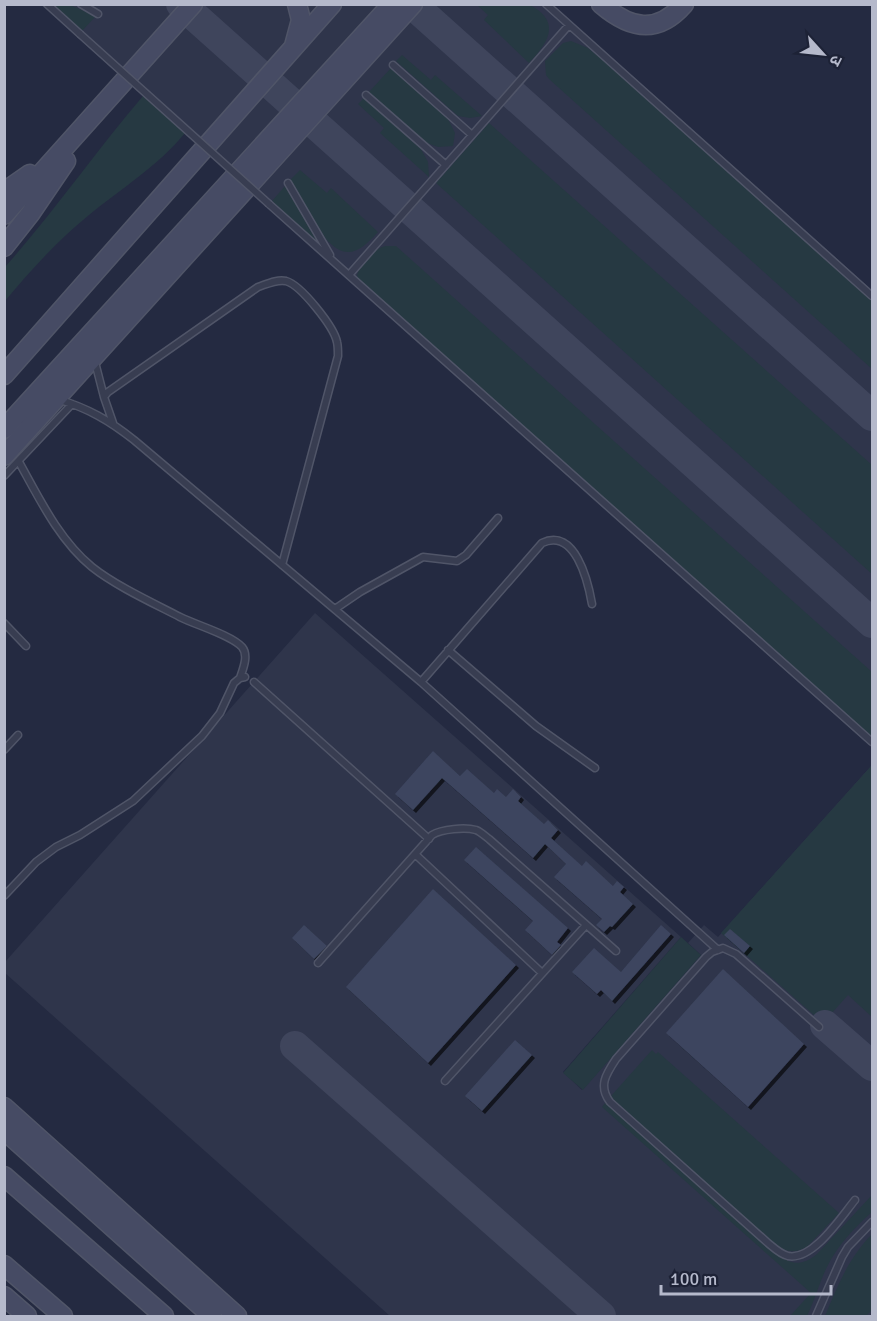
<svg xmlns="http://www.w3.org/2000/svg" width="877" height="1321" font-family="Signika,'Noto Sans Devanagari',sans-serif">
<style>
.airport{fill:#2f354b}
.green{fill:#263942}
.lines{fill:none;stroke-linecap:round;stroke-linejoin:round}
.taxiway{stroke:#3f455c;stroke-width:30}
.building{fill:#3d455f;filter:url(#shadow)}
.lane-casing{stroke:#505568;stroke-width:9}
.secondary-casing{stroke:#505568;stroke-width:21}
.lane{stroke:#383d51;stroke-width:6}
.secondary{stroke:#464b64;stroke-width:18}
.lane-bridge-casing{stroke:#505568;stroke-width:9;stroke-linecap:butt}
.lane-bridge{stroke:#383d51;stroke-width:6}
</style>
<defs>
<filter id="shadow"><feDropShadow dx="3" dy="3" stdDeviation="0" flood-color="#0009"/></filter>
</defs>
<rect width="100%" height="100%" fill="#242a41"/>
<path class="airport" d="M41,5H553L872,290V748Z
M315,613L681,937L563,1072L582,1090L701,955L688,943L704,925L718,937L872,765V1316H390L5,973V962Z"/>
<path class="green" d="M52,5H70L96,16L82,31Z
M477,5H530C562,22 548,43 529,63L484,20L488,15Z
M571,41L588,48L603,60L872,301V369L549,79L546,75L545,61L563,43Z
M402,55L431,80L435,75L482,116L470,118L458,116L396,61Z
M391,68L448,119L455,133L453,146L438,147L427,143L369,92Z
M143,96L185,133C158,166 122,188 89,215C58,240 31,270 5,301V267C54,212 95,152 143,96Z
M364,98L421,149L428,162L429,177L380,133L384,128L358,104Z
M489,123L872,465V574L436,183Z
M300,170L327,193L331,188L378,232C360,252 346,262 325,238L290,180Z
M285,186L319,245L272,201Z
M386,246H396L872,672V738L359,279L357,276C359,264 374,248 386,246Z
M872,765V1017L848,995L823,1023L721,933Z
M681,937L701,955L583,1090L563,1073Z
M652,1050L656,1054L658,1052L839,1213L807,1247C794,1254 785,1252 773,1243L615,1101L611,1096Z
M606,1102L770,1249C787,1263 799,1269 817,1254L872,1195V1212C855,1227 837,1246 827,1267C819,1283 815,1300 807,1316H790L811,1293L602,1107Z
M872,1234V1310L866,1316H825C838,1285 848,1259 872,1234Z"/>
<g class="lines">
<path class="taxiway" d="M181,4L872,623
M412,4L872,416
M825,1025L872,1066
M295,1046L601,1316"/>
</g>
<path class="building" d="M433,751L460,776L467,769L494,793L497,789L506,797L513,789L521,797L518,801L544,824L548,820L558,830L551,838L582,866L586,861L613,886L617,881L624,887L620,892L633,904L612,927L610,926L604,932L596,925L602,919L554,877L566,864L545,844L533,858L442,778L413,810L395,794Z
M476,847L568,928L557,942L561,945L552,955L525,930L533,921L464,860Z
M433,889L516,965L428,1063L346,987Z
M304,925L327,946L314,959L292,938Z
M661,925L671,934L612,1001L601,990L597,994L572,972L594,948L621,972Z
M730,929L750,946L744,953L724,935Z
M723,969L804,1044L748,1107L666,1033Z
M515,1040L532,1055L482,1111L465,1096Z"/>
<g class="lines">
<defs>
<path id="lane" d="M47,4L80,34
M81,4L98,14
M546,4L872,296
M393,65L472,135
M366,95L446,165
M288,183L330,255
M269,204L872,742
M349,275L569,25
M95,362L104,397
M57,399C88,408 110,421 134,440L421,682L718,950
M113,423L104,397L108,392L258,287C267,284 277,279 286,281C301,285 334,327 337,342C338,346 338,352 338,356L282,565
M19,462C39,498 59,540 92,567C116,586 153,603 180,617C196,625 231,635 242,647C249,655 243,669 240,678
M4,476L72,404
M335,609L360,592L423,557L457,561L466,555L498,518
M4,623L26,646
M448,650L536,726L595,768
M254,682L429,839
M421,682L542,543C575,527 588,581 592,604
M4,750L18,735
M415,854L542,973
M4,896L36,862L56,847L80,835L133,801L202,736L220,713L234,683L240,678L245,677
M318,963L432,835C442,829 465,827 476,830C481,832 485,836 489,839L616,951
M819,1027L736,954L723,948L712,952L706,957L616,1059C606,1074 598,1086 610,1102L768,1243C774,1248 780,1254 788,1256C813,1261 841,1217 855,1200
M445,1081L586,925
M816,1316L842,1257L848,1247L872,1222"/>
<path id="secondary" d="M601,4C630,29 657,35 684,4
M294,46L301,20L297,4
M4,192L30,174
M4,215L193,4
M4,247L30,214L66,161
M4,375L332,4
M4,429L392,4
M4,456L413,4
M4,1107L237,1316
M4,1130L212,1316
M4,1176L164,1316
M4,1265L63,1316
M4,1296L27,1316"/>
</defs>
<use href="#lane" class="lane-casing"/>
<use href="#secondary" class="secondary-casing"/>
<use href="#lane" class="lane"/>
<use href="#secondary" class="secondary"/>
<defs>
<path id="lane-bridge" d="M80,34L269,204"/>
</defs>
<use href="#lane-bridge" class="lane-bridge-casing"/>
<use href="#lane-bridge" class="lane-bridge"/>
</g>
<rect width="877" height="1321" fill="none" stroke="#b5b9cb" stroke-width="12"/>
<g transform="translate(823 54) rotate(117)" stroke="#1d2236" stroke-width="4.5" paint-order="stroke">
<path d="M0-4.5L10 22L0 15L-10 22Z" fill="#b5b9cb"/>
<text y="-9" font-size="16" font-weight="bold" text-anchor="middle" fill="#b5b9cb">उ</text>
</g>
<path d="M661 1285v9h170v-9" fill="none" stroke="#b5b9cb" stroke-width="3"/>
<text x="670" y="1285" font-size="18" fill="#b5b9cb" stroke="#1d2236" stroke-width="4.5" paint-order="stroke">100 m</text>
</svg>
